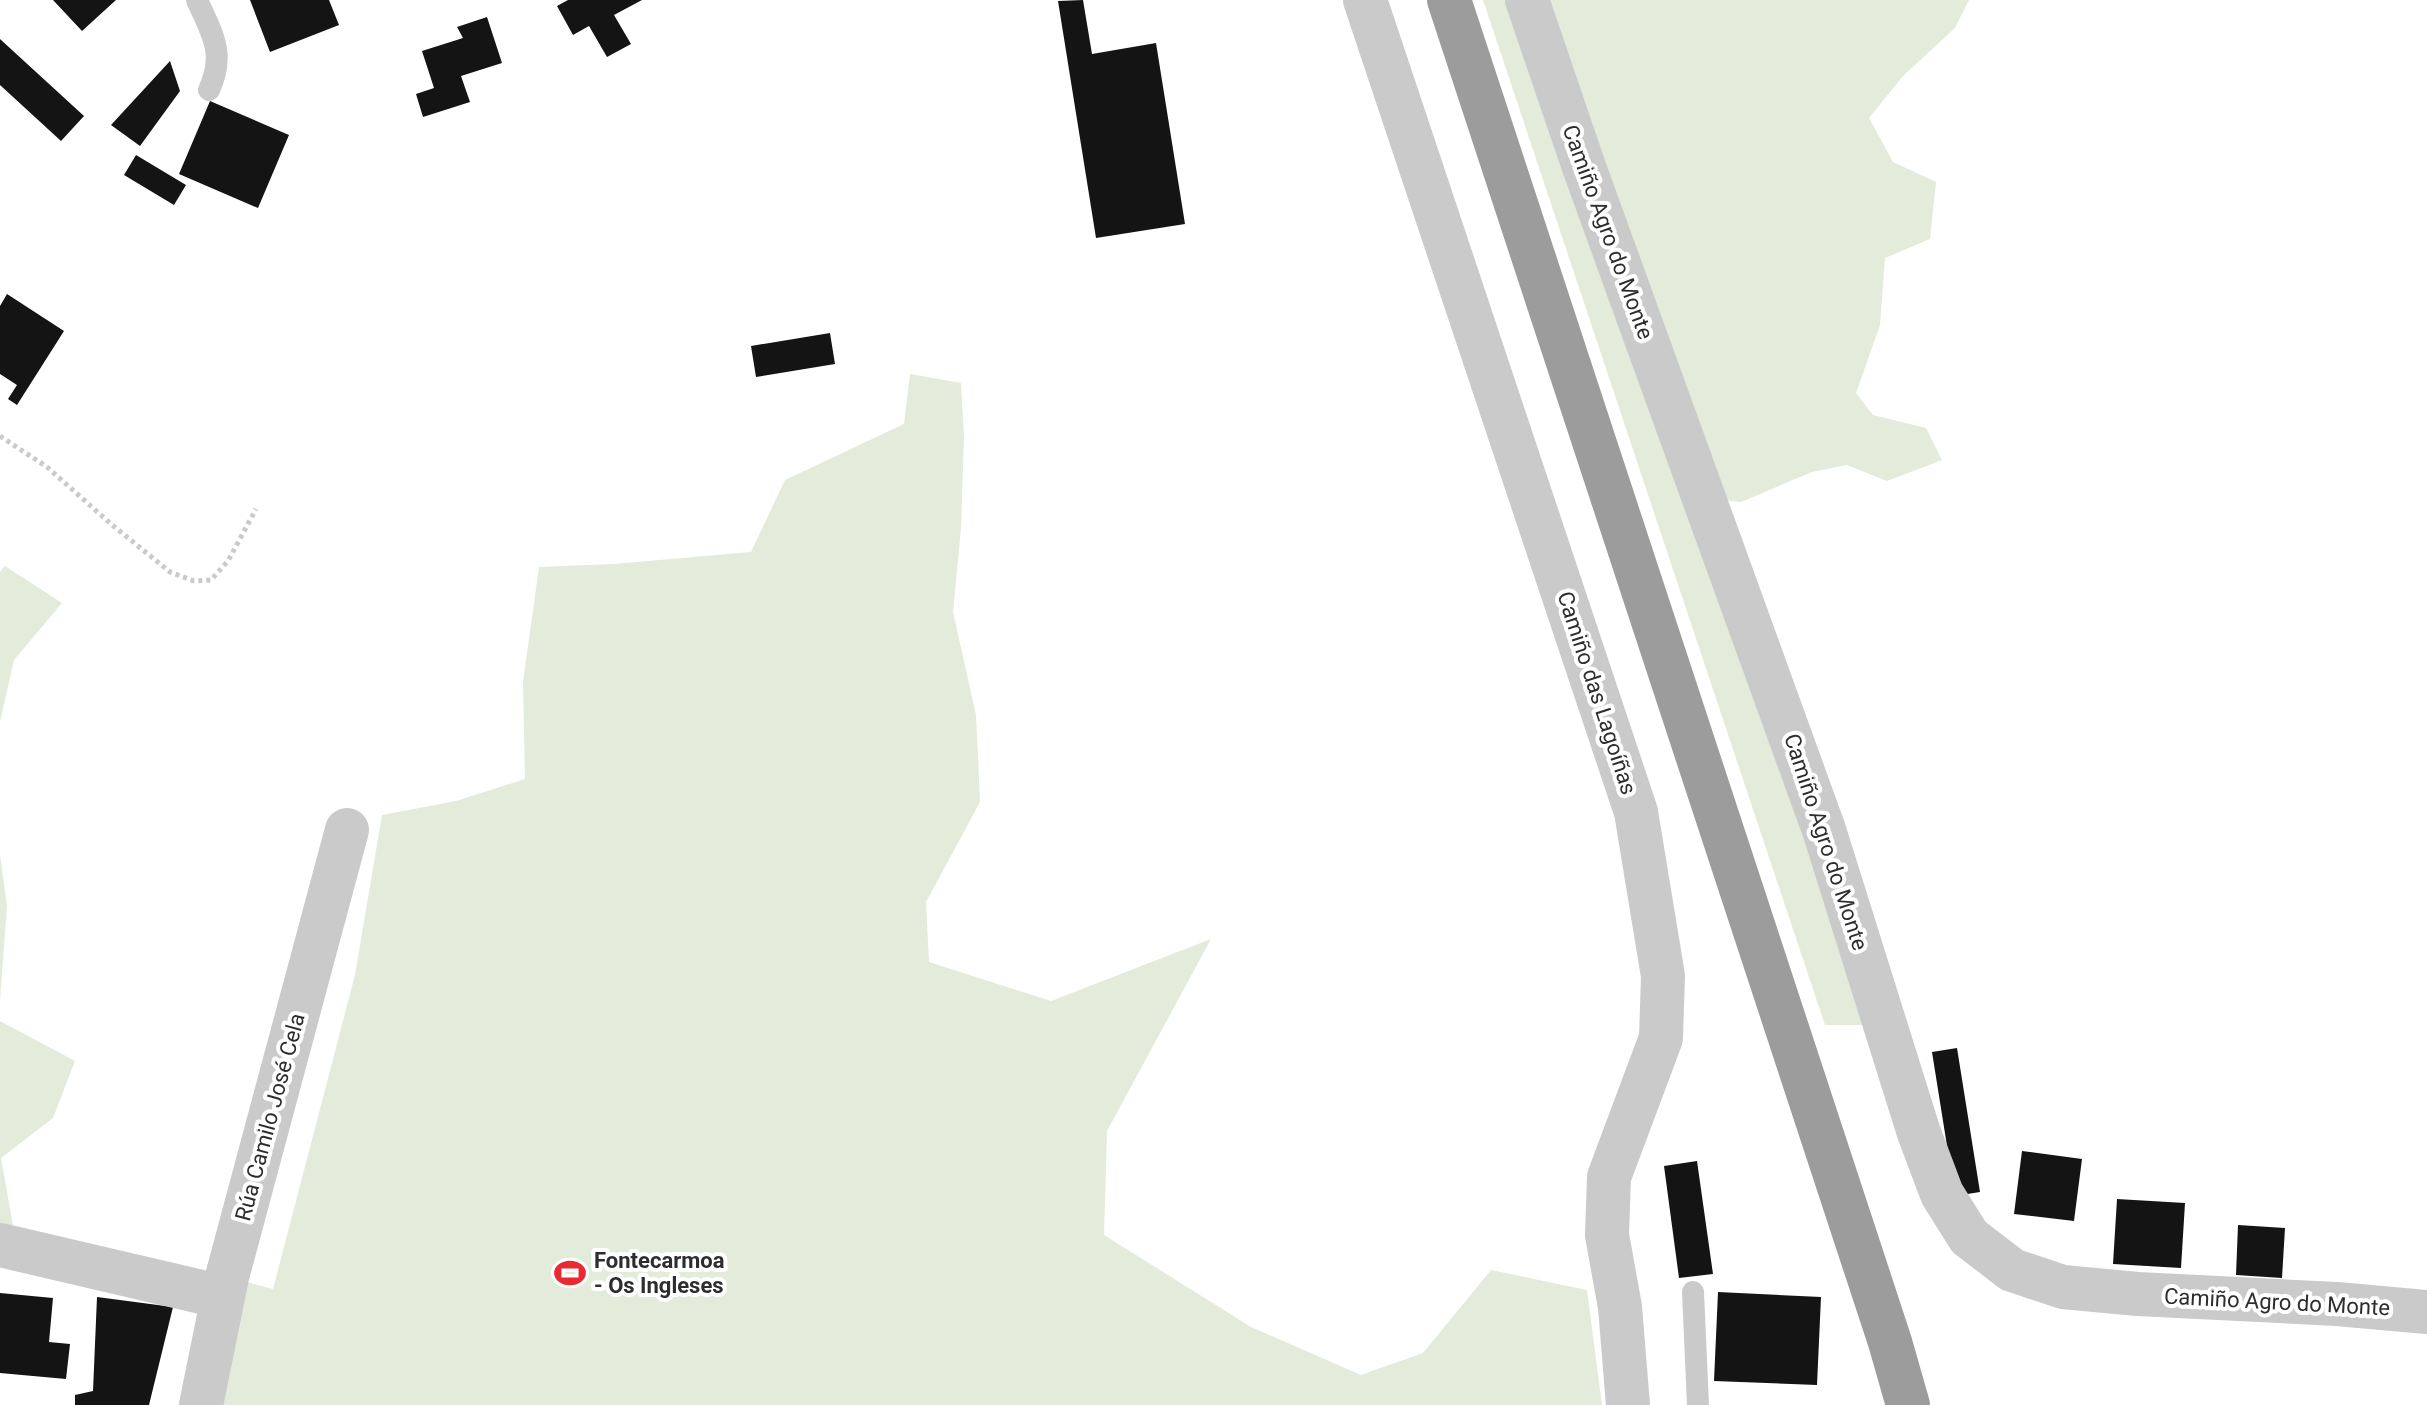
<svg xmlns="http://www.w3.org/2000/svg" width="2427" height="1405" font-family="Roboto,sans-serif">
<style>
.green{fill:#e3ebda}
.building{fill:#141414}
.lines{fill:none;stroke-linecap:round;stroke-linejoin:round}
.path{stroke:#cacaca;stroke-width:5;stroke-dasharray:4 4;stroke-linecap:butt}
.service{stroke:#cacaca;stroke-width:22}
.minor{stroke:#cacaca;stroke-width:44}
.trunk{stroke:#9c9c9c;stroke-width:44}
.labels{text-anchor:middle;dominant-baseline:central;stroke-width:8;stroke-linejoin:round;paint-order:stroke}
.street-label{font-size:22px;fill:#2d2d2d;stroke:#fff}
.poi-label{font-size:22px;font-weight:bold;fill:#2d2d2d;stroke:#fff;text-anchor:start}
</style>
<rect width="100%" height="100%" fill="#fff"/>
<path class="green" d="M1483,0H1969L1955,28L1903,76L1869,118L1893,162L1936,182L1930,239L1885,258L1880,325L1856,393L1873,415L1926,428L1942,460L1887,481L1847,465L1812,472L1741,502L1705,498L1885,1025H1825Z
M910,374L961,383L964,438L961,528L953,612L976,715L980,802L926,902L929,962L1051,1001L1211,939L1107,1131L1104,1235L1251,1327L1361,1375L1423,1353L1491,1270L1587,1290L1602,1405H208L227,1277L273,1289L355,975L382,815L456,801L525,779L523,682L539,567L614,564L751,552L785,480L904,424Z
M5,566L62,603L14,660L0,722V572Z
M0,855L7,906L0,1001Z
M0,1021L75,1061L53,1118L1,1158L14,1231L0,1238Z"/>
<path class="building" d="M53,0H116L82,31Z
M250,0H329L339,25L270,52Z
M568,0H642L614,15L631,44L607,57L589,26L573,35L557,6Z
M1083,0L1092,54L1156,43L1185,224L1096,238L1058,1Z
M487,17L502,63L461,76L470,102L423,117L416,94L434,88L422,51L463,38L457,27Z
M0,39L84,116L61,141L0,85Z
M170,61L180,91L140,146L111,125Z
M210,101L289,135L258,208L179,174Z
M136,155L186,185L174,205L124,175Z
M7,294L64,331L17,405L8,399L17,385L0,374V306Z
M830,333L835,364L756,377L751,346Z
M1957,1048L1980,1192L1955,1196L1932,1052Z
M2022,1151L2082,1159L2074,1221L2014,1214Z
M1697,1161L1713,1274L1679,1278L1664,1166Z
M2117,1199L2185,1203L2181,1268L2113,1264Z
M2238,1225L2285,1228L2282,1278L2236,1275Z
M1718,1292L1821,1297L1817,1385L1714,1381Z
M0,1293L53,1298L49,1342L70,1344L66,1379L0,1373Z
M97,1297L173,1307L149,1405H75V1395L93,1391Z"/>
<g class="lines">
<path class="path" d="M0,436L47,467L111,524L170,572L194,581L211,580L228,561L256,509"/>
<path class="service" d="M197,0C212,34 226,53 209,90
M1693,1292L1698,1405"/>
<path class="minor" d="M1365,0L1636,812L1663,976L1661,1038L1609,1177L1607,1235L1620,1307L1628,1405
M1527,0L1584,167L1824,830L1919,1133L1942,1194L1969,1237L2012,1270L2063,1287L2138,1294L2337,1304L2427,1312
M0,1245L223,1297
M201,1405L227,1277L347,830"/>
<path class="trunk" d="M1449,0L1890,1342L1908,1405"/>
</g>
<defs>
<symbol id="stadium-bare" viewBox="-9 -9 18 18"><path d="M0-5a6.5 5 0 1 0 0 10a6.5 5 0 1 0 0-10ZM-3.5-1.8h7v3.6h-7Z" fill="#e92a32" stroke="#fff" stroke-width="2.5" paint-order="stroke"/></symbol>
</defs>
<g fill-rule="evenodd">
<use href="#stadium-bare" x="548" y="1251" width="44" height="44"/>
</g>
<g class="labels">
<g class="street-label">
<text transform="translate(1608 232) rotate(70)">Camiño Agro do Monte</text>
<text transform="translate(1597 693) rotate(72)">Camiño das Lagoíñas</text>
<text transform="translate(1826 842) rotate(72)">Camiño Agro do Monte</text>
<text transform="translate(270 1117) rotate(-75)">Rúa Camilo José Cela</text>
<text transform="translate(2277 1302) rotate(3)">Camiño Agro do Monte</text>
</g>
<g class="poi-label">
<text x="594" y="1260">Fontecarmoa<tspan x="594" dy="25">- Os Ingleses</tspan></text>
</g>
</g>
</svg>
